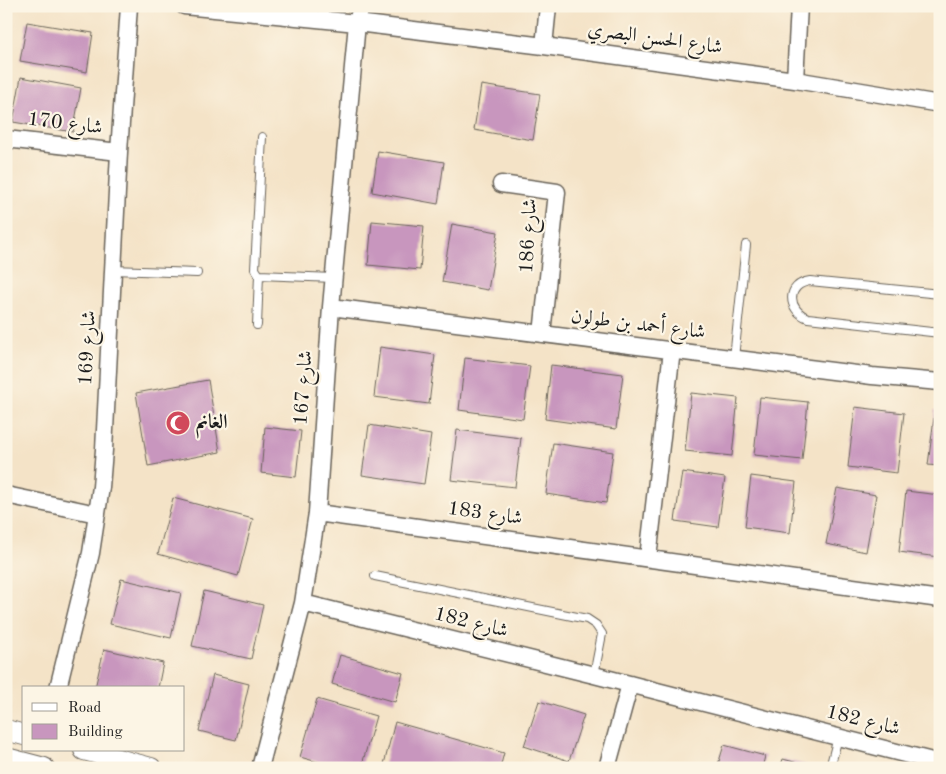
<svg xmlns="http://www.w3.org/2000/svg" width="946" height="774" font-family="'Old Standard TT',Amiri,serif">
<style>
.building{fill:#c896be}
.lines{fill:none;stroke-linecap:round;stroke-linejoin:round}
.service-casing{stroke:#686258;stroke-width:10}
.minor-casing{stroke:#686258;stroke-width:19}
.tertiary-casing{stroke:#686258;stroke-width:22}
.service{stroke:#fff;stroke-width:8}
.minor{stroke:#fff;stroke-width:16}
.tertiary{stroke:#fff;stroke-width:20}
.labels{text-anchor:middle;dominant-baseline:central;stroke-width:4.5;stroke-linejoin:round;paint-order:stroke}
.street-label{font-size:20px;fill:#1c1c1c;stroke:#fcf5e5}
.poi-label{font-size:20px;font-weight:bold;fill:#1c1c1c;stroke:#fcf5e5;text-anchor:start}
</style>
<rect width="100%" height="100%" fill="#fcf5e5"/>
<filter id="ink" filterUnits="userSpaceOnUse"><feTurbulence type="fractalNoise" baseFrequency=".02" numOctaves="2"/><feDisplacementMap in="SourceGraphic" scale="10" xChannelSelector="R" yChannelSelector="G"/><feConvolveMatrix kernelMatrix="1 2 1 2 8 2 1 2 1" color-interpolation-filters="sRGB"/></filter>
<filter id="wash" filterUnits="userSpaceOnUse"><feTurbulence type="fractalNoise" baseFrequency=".0096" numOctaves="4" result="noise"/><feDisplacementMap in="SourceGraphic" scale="20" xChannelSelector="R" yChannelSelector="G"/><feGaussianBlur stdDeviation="1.12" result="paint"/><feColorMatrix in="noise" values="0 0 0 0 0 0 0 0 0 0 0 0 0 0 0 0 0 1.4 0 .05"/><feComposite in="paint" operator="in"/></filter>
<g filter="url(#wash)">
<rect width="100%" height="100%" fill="#f4e3c7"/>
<g id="blocks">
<path class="building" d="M27,22L93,33L87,72L20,61Z
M21,77L81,88L73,132L13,122Z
M481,85L540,94L533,140L474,130Z
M378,151L444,162L438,204L372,192Z
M372,221L424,226L420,270L368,265Z
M452,224L498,232L488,290L442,282Z
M380,347L435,355L429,404L374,397Z
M465,358L530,366L523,419L459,410Z
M551,365L623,374L616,429L545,419Z
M208,380L220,452L148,466L136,393Z
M691,393L738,398L732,456L685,451Z
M760,397L808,402L802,460L754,455Z
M855,407L904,413L897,473L848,467Z
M935,410H940V466L928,465Z
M369,425L431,435L424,484L362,475Z
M265,427L301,431L296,477L261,473Z
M457,430L521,438L515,487L451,480Z
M553,443L613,452L606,503L546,494Z
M682,472L725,478L718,527L675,521Z
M751,476L796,482L790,533L745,527Z
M837,488L876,495L866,552L826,544Z
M906,491L940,495L939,557L899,552Z
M173,498L253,519L238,576L158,554Z
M121,579L181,593L171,638L110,624Z
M204,591L263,605L251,659L192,646Z
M104,649L163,663L158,688H95Z
M340,655L403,673L395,702L332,684Z
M213,675L249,684L236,740L199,731Z
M317,699L376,716L361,768H339L300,757Z
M539,701L584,715L569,761L524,746Z
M395,722L504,753L500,768H383Z
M724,745L765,756L762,768H717Z
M783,759L813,767V768H780Z"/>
</g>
</g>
<g filter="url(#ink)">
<use href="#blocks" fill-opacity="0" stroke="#686258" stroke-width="1"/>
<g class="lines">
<defs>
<path id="service" d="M113,270L197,273
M259,275L334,278
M940,294L810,281C786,284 787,310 808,318L940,333
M257,325L259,275L255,269L262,137
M734,358L746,245
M375,576L587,619L596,625L602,634L594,675
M830,768L838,737"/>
<path id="minor" d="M184,6L357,23L544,46L795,80L940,104
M544,46L548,6
M795,80L799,6
M6,139L119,152
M501,184L557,192L542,334
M331,307L872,376L940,382
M6,495L97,514
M317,513L940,599
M648,558L672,350
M303,603L594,675L940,763
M58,688L91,553L101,487L104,450L119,152L129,6
M260,768L303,603L317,513L331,307L357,23L361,6
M607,768L630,684"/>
<path id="tertiary" d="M6,730L24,735
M84,750L151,768
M6,758L44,768"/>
</defs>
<use href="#service" class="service-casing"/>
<use href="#minor" class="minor-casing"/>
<use href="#tertiary" class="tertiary-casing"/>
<use href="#service" class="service"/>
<use href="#minor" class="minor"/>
<use href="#tertiary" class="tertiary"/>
</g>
</g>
<defs>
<symbol id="mosque-disc" viewBox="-11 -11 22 22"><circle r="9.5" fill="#d1495b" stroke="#fcf5e5"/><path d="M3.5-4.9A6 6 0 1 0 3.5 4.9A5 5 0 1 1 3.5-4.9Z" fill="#fff"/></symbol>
</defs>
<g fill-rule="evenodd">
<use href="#mosque-disc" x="164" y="409" width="28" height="28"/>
</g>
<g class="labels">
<g class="street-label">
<text transform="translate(655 39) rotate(8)">شارع الحسن البصري</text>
<text transform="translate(65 124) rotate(7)">شارع 170</text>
<text transform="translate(529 236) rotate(-87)">شارع 186</text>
<text transform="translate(638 325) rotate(7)">شارع أحمد بن طولون</text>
<text transform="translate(88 348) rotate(-87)">شارع 169</text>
<text transform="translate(304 388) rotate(-86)">شارع 167</text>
<text transform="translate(485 514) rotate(8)">شارع 183</text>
<text transform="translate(471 623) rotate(14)">شارع 182</text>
<text transform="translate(863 721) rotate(14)">شارع 182</text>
</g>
<g class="poi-label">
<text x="196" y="423">الغانم</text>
</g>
</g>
<rect width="946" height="774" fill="none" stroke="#fcf5e5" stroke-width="25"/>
<rect x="22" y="686" width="162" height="65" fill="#fcf5e5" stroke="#a29e95"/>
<rect x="32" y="703" width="25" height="8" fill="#ffffff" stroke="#a29e95"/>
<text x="68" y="712" font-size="15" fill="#1c1c1c">Road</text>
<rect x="32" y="724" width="25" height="15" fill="#c896be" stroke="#a29e95"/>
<text x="68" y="736" font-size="15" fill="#1c1c1c">Building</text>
</svg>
